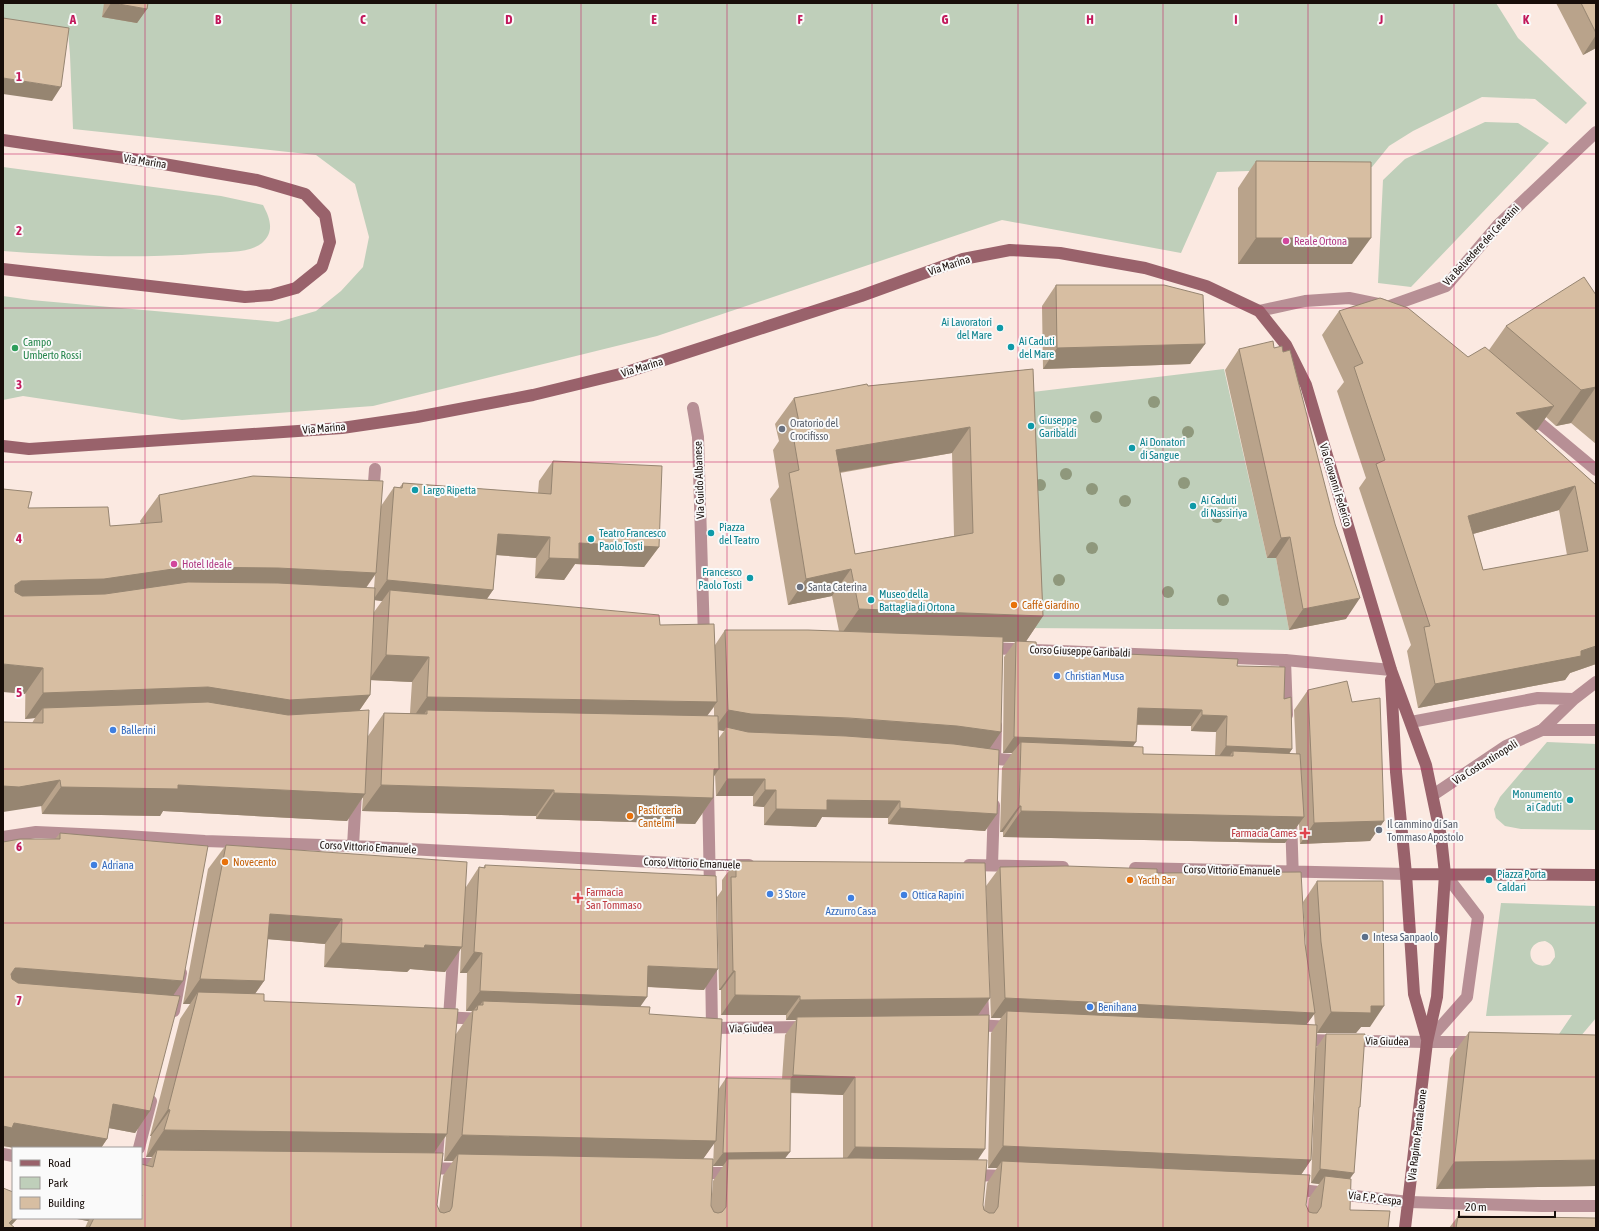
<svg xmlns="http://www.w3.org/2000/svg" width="1599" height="1231" font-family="'Asap Condensed',sans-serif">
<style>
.green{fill:#bfcfba;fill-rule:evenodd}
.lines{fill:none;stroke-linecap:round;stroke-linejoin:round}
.lane{stroke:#b78f95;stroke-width:12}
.street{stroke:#b78f95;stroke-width:12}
.secondary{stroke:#99626b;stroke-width:12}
.tree{fill:#8f987c}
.wall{fill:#b9a38b;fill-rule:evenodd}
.shaded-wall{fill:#968571}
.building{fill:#d7bea2;stroke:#968571;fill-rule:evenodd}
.grid{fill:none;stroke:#c2185b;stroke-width:1;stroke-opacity:0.55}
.hotel-dot{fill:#d1479c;stroke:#fafafa;stroke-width:1.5}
.culture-dot{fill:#0f9aa8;stroke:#fafafa;stroke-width:1.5}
.leisure-dot{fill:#2e9e5b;stroke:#fafafa;stroke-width:1.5}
.worship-dot{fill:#6b7280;stroke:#fafafa;stroke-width:1.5}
.food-dot{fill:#e8710a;stroke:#fafafa;stroke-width:1.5}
.shop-dot{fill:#3f7fe0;stroke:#fafafa;stroke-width:1.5}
.health-dot{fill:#e0444e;stroke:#fafafa;stroke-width:1.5}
.service-dot{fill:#5c6f8a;stroke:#fafafa;stroke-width:1.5}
.labels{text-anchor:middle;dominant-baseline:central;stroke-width:4;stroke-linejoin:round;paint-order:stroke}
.street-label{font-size:11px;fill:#180e0a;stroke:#fafafa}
.hotel-label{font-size:11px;fill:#b23c85;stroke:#fafafa;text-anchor:start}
.culture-label{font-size:11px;fill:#0d838f;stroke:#fafafa;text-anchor:start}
.leisure-label{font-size:11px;fill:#27864d;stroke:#fafafa;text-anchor:start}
.worship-label{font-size:11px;fill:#5b616d;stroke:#fafafa;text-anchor:start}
.food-label{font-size:11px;fill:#c56008;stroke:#fafafa;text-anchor:start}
.shop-label{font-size:11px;fill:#366cbe;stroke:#fafafa;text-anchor:start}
.health-label{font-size:11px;fill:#be3a42;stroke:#fafafa;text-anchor:end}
.service-label{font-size:11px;fill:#4e5e75;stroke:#fafafa;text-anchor:start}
.grid-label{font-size:13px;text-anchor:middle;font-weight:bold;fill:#c2185b;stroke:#fafafa;stroke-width:4;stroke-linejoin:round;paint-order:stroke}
</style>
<rect width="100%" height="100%" fill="#fbe9e1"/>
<path class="green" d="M3,3H1496L1518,38L1587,103L1566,124L1535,99L1482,97L1413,131L1389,146L1372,167L1217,172L1181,253L1002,220L657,336L373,406L182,420L23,396L3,400V296L31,300L278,322L316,311L341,291L363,267L369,237L355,184L316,155L73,129L70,55L68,31L3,20Z
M1485,122L1518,123L1549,143L1411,287L1378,283L1383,180L1405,159Z
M3,167L221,196L263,205C270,218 275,232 262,243C250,253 225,252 209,253C141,259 71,256 3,251Z
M1224,369L1267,558H1276L1289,630L1024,628L1015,394Z
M1547,742L1596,744V830L1521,829L1505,826L1496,818L1494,809L1500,797Z
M1501,903L1596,906V1018L1580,1037H1557L1572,1015L1486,1016ZM1545,941C1553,944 1555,949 1555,957L1550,964C1528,973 1522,942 1545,941Z"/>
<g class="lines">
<path class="lane" d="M1285,660L1287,715
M1542,730H1596
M984,758L1023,761
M995,760L996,725
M441,1017L483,1019
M975,1025L1012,1027
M705,1028L806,1027
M1300,1040L1427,1042L1467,997L1478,917L1445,874
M139,1148L151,1101
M3,1154L13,1156
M141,1164H164
M426,1168L464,1169
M436,1170L439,1132
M696,1173H734
M970,1175L1008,1176
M1292,1189L1409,1202"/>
<path class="street" d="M1390,306L1446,286L1499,224L1596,132
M1259,311L1305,301L1349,298L1383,305
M693,408L698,437L704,638
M1529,414L1596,470
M373,496L375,469
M988,648L1285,660L1391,670
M1411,722L1538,698L1574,699
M708,789L710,891
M1433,795L1506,746L1542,730L1574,699L1596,682
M1291,818L1293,880
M3,837L36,832L125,836L205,841L353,846L709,865H749
M353,846L356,793
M969,865L1063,867
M992,865L994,805
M1135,868L1406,874
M711,963L712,1028
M982,993L984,1025
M174,1011L181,973
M449,1018L454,943
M1427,1042H1478
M1409,1202L1542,1206H1596"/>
<path class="secondary" d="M3,140L152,162L257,180L305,194L325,215L330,242L322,267L296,288L271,295L245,297L3,269
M3,446L29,449L342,428L417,417L533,395L624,373L861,296L963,259L1010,250L1060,253L1145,268L1206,286L1259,311L1286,345L1306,385L1391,670L1426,765L1441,837L1445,874L1437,997L1427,1042L1405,1228
M1391,680L1396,772L1406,874L1414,994L1427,1039
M1406,874L1596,875"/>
</g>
<g class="tree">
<circle cx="1154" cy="402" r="6"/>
<circle cx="1096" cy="417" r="6"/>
<circle cx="1188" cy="432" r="6"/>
<circle cx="1066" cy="474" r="6"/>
<circle cx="1184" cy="483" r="6"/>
<circle cx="1040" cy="485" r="6"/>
<circle cx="1092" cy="489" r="6"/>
<circle cx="1125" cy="501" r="6"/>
<circle cx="1217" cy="517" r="6"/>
<circle cx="1092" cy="548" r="6"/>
<circle cx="1059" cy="580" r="6"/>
<circle cx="1168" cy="592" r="6"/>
<circle cx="1223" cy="600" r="6"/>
</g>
<path class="wall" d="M104,3H148L147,9L137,23L102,17Z
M1556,3H1596V48L1583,55Z
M1256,161L1352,264H1238V188Z
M1056,285L1205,344L1190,364L1043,369L1042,306Z
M1596,295V444L1571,423L1556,426L1546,417L1537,430H1535L1596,485V664L1570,673L1565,680L1418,708L1407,651L1411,645L1359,488L1366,478L1337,391L1344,382L1322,335L1339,311L1468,357L1489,350L1506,326ZM1559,510L1567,555L1483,570L1473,534Z
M1274,348L1346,619L1289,630L1276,558H1267L1225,370L1239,349Z
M1033,369L1043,616L1026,641L1037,650L1237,666L1284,699L1292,749L1289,754H1296L1294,710L1308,690L1352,702L1384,821L1370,841L1300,844L1299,823L1285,843L1003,837V832H1000L1002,768L1012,753H1003L1004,657L1015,642H1003L990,749L997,814L985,831L888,824V818L822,817L816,827L764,825V807L753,806V796H716L715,774L714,776L713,798L695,824L536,819V816L362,811L363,797L347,821L163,811L160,816L42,814L32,723L35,718L25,719L28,508L110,526L141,524L140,521L159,495L381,506L394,487L399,488L403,483L538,493L539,481L553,461L659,547L644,567L575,564L564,580L535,578L536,558L496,555L493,590L487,599L660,625L715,645L725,630L839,631L832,596L788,605L770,499L779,487L773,450L779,441L775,424L794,398L868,386ZM952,453L954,536L855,554L840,473ZM375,575L374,588H366ZM375,600L382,601L374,612ZM371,680L412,682L410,713H384L368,736L359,711L370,695ZM714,707V716H707ZM1137,725L1191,726V731L1216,732L1215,756L1143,754L1133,747ZM718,730L724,731L718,739Z
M60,833L173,995L150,1111L135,1133L109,1128L107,1139L101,1148H15L3,1146L55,839Z
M226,845L466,887L479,867L483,868L485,865L704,990L647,987L640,1007L649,1014L718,1090L726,1078L782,1079L785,1035L796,1020H786V1015H721V990H719L717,897L722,890V880L736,861L990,998L978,1015V1160L983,1205L984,1210L987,1183L997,1168H988L991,1033L1001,1018H991L986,886L1000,867L1157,873L1305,944L1306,948L1303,902L1317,881L1370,1027H1361L1356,1033H1317L1316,1048L1326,1034L1358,1110L1350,1179V1210L1388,1228H85L88,1221L77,1219V1218H141V1164L146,1166L152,1157H146L151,1136H150L180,1019L190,1004H183L208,869ZM268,939L325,944L324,967L407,972L410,969L445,972L461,948L460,973H467L466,1011H472L456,1034L264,1001L255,994L264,981ZM1314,1014L1315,1025H1306ZM1316,1055L1311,1183L1319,1184L1309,1198L1308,1210L1306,1205L1301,1175L1311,1160ZM790,1093L843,1095V1158L785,1159ZM446,1136L444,1161H453L443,1176L439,1210L437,1205L434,1153ZM714,1143L713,1166H723L713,1181L711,1207L703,1159Z
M1469,1032L1596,1035V1186L1436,1189L1450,1058Z
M1458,1216L1596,1228H1449Z"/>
<path class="shaded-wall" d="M111,3H113L147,9L137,23L102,17Z
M1596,35V48L1583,55Z
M3,78L61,87L52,101L3,94Z
M1256,238H1371L1352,264H1238Z
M1205,344L1190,364L1043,369L1057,348Z
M1596,387L1571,423L1556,426L1581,390Z
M1554,406L1537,430L1499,437L1516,413Z
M970,427L952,453L817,476L836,450Z
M1575,486L1559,510L1451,540L1468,516Z
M498,534L550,537L536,558L483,554Z
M1290,537L1276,558H1267L1281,538Z
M579,543L659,547L644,567L575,564L564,580L535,578L549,558Z
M187,567L278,568L376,573L358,599L3,608L15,585L21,581Z
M851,569L832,596L788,605L806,579Z
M387,580L493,590L479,610L390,590L382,601L373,600Z
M1360,598L1346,619L1289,630L1303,609Z
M859,609L1043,616L1025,643L1016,641L1015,642L840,636Z
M1596,646V664L1570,673L1565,680L1418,708L1435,684L1581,651Z
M386,655L429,657L412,682L369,680Z
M3,664L43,668L25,694L3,692Z
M208,687L370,695L352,721L43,708L35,718L25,719L43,693Z
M427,697L717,702L699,727L427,714V710L419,722H410Z
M1138,708L1202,710L1191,726L1126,724Z
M728,710L957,726L1001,732L988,751L738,734L726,727L724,731L714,729Z
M1202,715L1227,716L1216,732L1191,731Z
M1014,737L1136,742L1125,758L1021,742L1012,753H1003Z
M1226,746L1292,749L1281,765L1233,756V751L1225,763L1215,762Z
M714,769H719L701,795Z
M727,779H765L753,796H716Z
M60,780L42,806L3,812V786Z
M178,785L365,794L347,821L163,811L160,816L42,814L61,787Z
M381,785L554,790L536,816L362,811Z
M765,790H776L764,807L753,806Z
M554,793L713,798L695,824L536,819Z
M827,800L900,801L888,818L822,817L816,827L764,825L776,809Z
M1019,806H1021L1003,832H1000Z
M900,808L997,814L985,831L888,824Z
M1021,811L1304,817L1285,843L1003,837Z
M1384,821L1370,841L1300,844L1314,823Z
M270,914L342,919L325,944L253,938Z
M341,943L425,945L462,947L445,972L410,969L407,972L324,967Z
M474,952L482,953L467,973H460Z
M648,966L718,969L704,990L634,986Z
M15,968H19L183,981L168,1003L3,985Z
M733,971H735L721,990H719Z
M200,979L264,981L247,1005L198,992L190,1004H183Z
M480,991L647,997L633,1017L483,1005V1001L478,1008V1005L473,1011V1010L472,1011H466Z
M735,995L800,996L786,1015H721Z
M990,998L976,1018L797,1017L796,1020H786L800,1000Z
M1005,998L1315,1013L1301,1032L1007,1011L1001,1018H991Z
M1371,1006H1384L1370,1027H1361L1356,1033H1317L1331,1012Z
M793,1075L855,1077L843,1095L781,1092Z
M113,1104L150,1111L135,1133L98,1126Z
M168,1109L170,1110L151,1136H150Z
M14,1123L107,1139L101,1148H15L3,1146V1126Z
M164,1130L447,1134L429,1160L157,1150L152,1157H146Z
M462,1135L716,1141L698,1166L458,1154L453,1161H444Z
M1003,1146L1311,1160L1296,1182L1002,1161L997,1168H988Z
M855,1147L985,1149L973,1167L842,1165Z
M790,1152L780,1165L728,1159L723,1166H713L723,1153Z
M1596,1160V1186L1436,1189L1454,1162Z
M1320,1169L1354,1173L1344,1187L1325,1176L1319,1184L1311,1183Z
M14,1218H18L9,1228V1223Z
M77,1218H91L88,1221L77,1219Z"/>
<path class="building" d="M113,3H148L147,9Z
M1581,3H1596V33Z
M3,18L69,28L61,87L3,78Z
M1256,161L1371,162V238H1256Z
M1584,277L1596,295V387L1581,390L1506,326Z
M1056,285H1164L1203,295L1205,344L1057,348Z
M1380,298L1408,308L1468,357L1485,347L1554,406L1516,413L1596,485V646L1581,651V656L1435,684L1424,627L1430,626L1376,464L1385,460L1354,367L1363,363L1339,311ZM1575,486L1588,551L1483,570L1468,516Z
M1273,341L1274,348L1282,346L1283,352L1290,350L1335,524L1360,598L1303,609L1290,537L1281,538L1239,349Z
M1033,369L1043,616L859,609L851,569L806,579L789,473L799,470L791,423L799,422L794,398L867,384L868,386ZM970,427L973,533L855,554L836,450Z
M553,461L662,466L659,547L579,543V559L549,558L550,537L498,534L493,590L387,580L394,487L402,488L403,483L551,494Z
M253,476L383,481L376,573L278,568L187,567L104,579L21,581L15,585V592L22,596L105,594L188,582L278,583L375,588L370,695L290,700L208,687L43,693V668L3,664V489L32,492L28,508L108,507L110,526L162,522L159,495Z
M390,590L659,615L660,625L714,624L717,702L427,697L429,657L386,655Z
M725,630H808L1003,637L1001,732L957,726L849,718L751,714L728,710Z
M1016,641L1036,642L1037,650L1238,659L1237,666L1285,667L1284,699L1291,697L1292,749L1226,746L1227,716L1202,715V710L1138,708L1136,742L1014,737Z
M1347,681L1352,702L1380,698L1384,821L1314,823L1308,690Z
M208,702L288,715L369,710L365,794L178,785V789L61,787L60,780L19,787L3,786V722L43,723V708Z
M427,710L718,716L719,769H714L713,798L554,793V790L381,785L384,713L427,714Z
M726,727L748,732L846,736L954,744L999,750L997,814L900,808V801L827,800V810L776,809V790H765V779H727Z
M1021,742L1143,747V754L1233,756V751L1300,754L1304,817L1021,811V806H1019Z
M60,833L208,846L183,981L19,968H15L11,974L12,979L18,983L180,996L150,1111L113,1104L107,1139L14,1123L12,1128L3,1126V842L20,839H60Z
M226,845L467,862L462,947L425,945L424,948L341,943L342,919L270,914L264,981L200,979Z
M736,861L985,863L990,998L800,1000V996L735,995V971H733L731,877H736Z
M485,865L716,876L718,969L648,966L647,997L480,991L482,953L474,952L479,867L485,868Z
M1066,866L1157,869V873L1301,872L1305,944L1315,1013L1005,998L1000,867Z
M1317,881H1383L1384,1006H1371V1013L1331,1012L1321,942Z
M198,992L264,994V1001L458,1009L447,1134L164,1130L170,1110L168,1109Z
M483,1001L650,1007L649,1014L722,1019L716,1141L462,1135L473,1010H477L478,1005H483Z
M1007,1011L1317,1025L1311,1160L1003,1146Z
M989,1015L985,1149L855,1147V1077L793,1075L797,1017Z
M1469,1032L1596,1035V1160L1454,1162Z
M1326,1034H1365L1360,1107H1359L1354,1173L1320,1169Z
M726,1078L791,1079L790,1152L723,1153Z
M157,1150L443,1153L437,1205L440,1212L444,1213L450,1211L452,1207L458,1154L713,1159L711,1206L714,1212L718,1213L722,1212L726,1207L728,1159L858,1158L987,1160L983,1205L984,1210L989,1213H994L998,1207L1002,1161L1310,1175L1306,1205L1309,1212L1313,1213H1317L1321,1207L1325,1176L1351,1179L1350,1210L1390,1211L1388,1228H89L94,1218H141V1198L142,1195L141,1194V1164L153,1167Z
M3,1188L13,1192V1218H14L9,1223L15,1228H3Z
M1458,1216L1596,1218V1228H1456Z"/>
<path class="grid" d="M145,3V1228M291,3V1228M436,3V1228M581,3V1228M727,3V1228M872,3V1228M1018,3V1228M1163,3V1228M1308,3V1228M1454,3V1228M3,154H1596M3,308H1596M3,462H1596M3,616H1596M3,769H1596M3,923H1596M3,1077H1596"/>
<g class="hotel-dot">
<circle cx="1286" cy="241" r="4"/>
<circle cx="174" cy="564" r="4"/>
</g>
<g class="culture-dot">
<circle cx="1000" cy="328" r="4"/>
<circle cx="1011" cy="347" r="4"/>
<circle cx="1031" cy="426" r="4"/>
<circle cx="1132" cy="448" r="4"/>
<circle cx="415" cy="490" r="4"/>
<circle cx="1193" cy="506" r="4"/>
<circle cx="711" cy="533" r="4"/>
<circle cx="591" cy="539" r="4"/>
<circle cx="750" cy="578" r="4"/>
<circle cx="871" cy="600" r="4"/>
<circle cx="1570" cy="800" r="4"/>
<circle cx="1489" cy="880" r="4"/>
</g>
<circle class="leisure-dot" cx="15" cy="348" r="4"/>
<g class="worship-dot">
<circle cx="782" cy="429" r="4"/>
<circle cx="800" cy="587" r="4"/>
<circle cx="1379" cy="830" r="4"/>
</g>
<g class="food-dot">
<circle cx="1014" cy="605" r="4"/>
<circle cx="630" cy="816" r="4"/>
<circle cx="225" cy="862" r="4"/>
<circle cx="1130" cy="880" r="4"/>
</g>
<g class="shop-dot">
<circle cx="1057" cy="676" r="4"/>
<circle cx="113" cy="730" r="4"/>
<circle cx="94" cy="865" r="4"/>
<circle cx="770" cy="894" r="4"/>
<circle cx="904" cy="895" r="4"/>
<circle cx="851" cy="898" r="4"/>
<circle cx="1090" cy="1007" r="4"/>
</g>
<g class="health-dot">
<path d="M1303 827h4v4h4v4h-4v4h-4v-4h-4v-4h4z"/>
<path d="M576 892h4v4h4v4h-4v4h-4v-4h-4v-4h4z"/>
</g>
<circle class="service-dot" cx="1365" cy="937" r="4"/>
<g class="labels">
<g class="street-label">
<text transform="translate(145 161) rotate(9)">Via Marina</text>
<text transform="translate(1481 245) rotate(-47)">Via Belvedere dei Celestini</text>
<text transform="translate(949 265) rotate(-18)">Via Marina</text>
<text transform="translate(642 367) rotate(-17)">Via Marina</text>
<text transform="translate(324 428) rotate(-5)">Via Marina</text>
<text transform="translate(699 480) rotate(-92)">Via Guido Albanese</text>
<text transform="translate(1336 485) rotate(73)">Via Giovanni Federico</text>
<text transform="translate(1080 651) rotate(2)">Corso Giuseppe Garibaldi</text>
<text transform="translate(1485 762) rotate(-32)">Via Costantinopoli</text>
<text transform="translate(368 847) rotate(3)">Corso Vittorio Emanuele</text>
<text transform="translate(692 863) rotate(2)">Corso Vittorio Emanuele</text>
<text transform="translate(1232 870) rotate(1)">Corso Vittorio Emanuele</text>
<text transform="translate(751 1028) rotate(-1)">Via Giudea</text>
<text transform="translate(1387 1041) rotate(1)">Via Giudea</text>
<text transform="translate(1417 1135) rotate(-83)">Via Rapino Pantaleone</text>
<text transform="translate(1375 1198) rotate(7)">Via F. P. Cespa</text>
</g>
<g class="hotel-label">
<text x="1294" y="241">Reale Ortona</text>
<text x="182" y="564">Hotel Ideale</text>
</g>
<g class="culture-label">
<text x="992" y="322" text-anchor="end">Ai Lavoratori<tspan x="992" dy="13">del Mare</tspan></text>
<text x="1019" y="341">Ai Caduti<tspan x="1019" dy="13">del Mare</tspan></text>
<text x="1039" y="420">Giuseppe<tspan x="1039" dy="13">Garibaldi</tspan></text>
<text x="1140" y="442">Ai Donatori<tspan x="1140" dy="13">di Sangue</tspan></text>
<text x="423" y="490">Largo Ripetta</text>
<text x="1201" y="500">Ai Caduti<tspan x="1201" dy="13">di Nassiriya</tspan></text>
<text x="719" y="527">Piazza<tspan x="719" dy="13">del Teatro</tspan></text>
<text x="599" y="533">Teatro Francesco<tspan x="599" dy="13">Paolo Tosti</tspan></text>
<text x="742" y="572" text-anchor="end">Francesco<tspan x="742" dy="13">Paolo Tosti</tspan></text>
<text x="879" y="594">Museo della<tspan x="879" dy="13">Battaglia di Ortona</tspan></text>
<text x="1562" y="794" text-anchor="end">Monumento<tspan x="1562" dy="13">ai Caduti</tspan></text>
<text x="1497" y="874">Piazza Porta<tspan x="1497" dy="13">Caldari</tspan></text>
</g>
<g class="leisure-label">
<text x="23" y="342">Campo<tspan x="23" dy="13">Umberto Rossi</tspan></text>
</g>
<g class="worship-label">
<text x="790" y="423">Oratorio del<tspan x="790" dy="13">Crocifisso</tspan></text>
<text x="808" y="587">Santa Caterina</text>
<text x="1387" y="824">Il cammino di San<tspan x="1387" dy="13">Tommaso Apostolo</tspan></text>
</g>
<g class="food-label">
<text x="1022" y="605">Caffè Giardino</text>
<text x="638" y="810">Pasticceria<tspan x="638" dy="13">Cantelmi</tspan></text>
<text x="233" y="862">Novecento</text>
<text x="1138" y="880">Yacth Bar</text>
</g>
<g class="shop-label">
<text x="1065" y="676">Christian Musa</text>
<text x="121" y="730">Ballerini</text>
<text x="102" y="865">Adriana</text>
<text x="778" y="894">3 Store</text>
<text x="912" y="895">Ottica Rapini</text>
<text x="851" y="911" text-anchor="middle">Azzurro Casa</text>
<text x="1098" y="1007">Benihana</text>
</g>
<g class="health-label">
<text x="1297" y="833">Farmacia Cames</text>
<text x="586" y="892" text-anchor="start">Farmacia<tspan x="586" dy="13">San Tommaso</tspan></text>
</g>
<g class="service-label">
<text x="1373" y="937">Intesa Sanpaolo</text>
</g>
</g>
<g class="grid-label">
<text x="73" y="24">A</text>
<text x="218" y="24">B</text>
<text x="363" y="24">C</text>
<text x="509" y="24">D</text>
<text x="654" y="24">E</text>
<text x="800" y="24">F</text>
<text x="945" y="24">G</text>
<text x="1090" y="24">H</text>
<text x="1236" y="24">I</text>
<text x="1381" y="24">J</text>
<text x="1526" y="24">K</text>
<text x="19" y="81">1</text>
<text x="19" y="235">2</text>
<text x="19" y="389">3</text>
<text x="19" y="543">4</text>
<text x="19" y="697">5</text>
<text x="19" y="851">6</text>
<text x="19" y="1005">7</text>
</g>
<rect width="1599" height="1231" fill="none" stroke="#180e0a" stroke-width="8"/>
<rect x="12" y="1147" width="130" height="72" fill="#fafafa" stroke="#a09c9a"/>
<rect x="20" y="1160" width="20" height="6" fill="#99626b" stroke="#a09c9a"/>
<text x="48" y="1167" font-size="12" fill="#180e0a">Road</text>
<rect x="20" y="1177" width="20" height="12" fill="#bfcfba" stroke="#a09c9a"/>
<text x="48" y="1187" font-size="12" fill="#180e0a">Park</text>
<rect x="20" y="1197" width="20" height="12" fill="#d7bea2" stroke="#a09c9a"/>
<text x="48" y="1207" font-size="12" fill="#180e0a">Building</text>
<path d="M1459 1211v6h96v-6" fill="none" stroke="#180e0a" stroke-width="2"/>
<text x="1465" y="1211" font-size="12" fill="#180e0a" stroke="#fafafa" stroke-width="3" paint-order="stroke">20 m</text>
</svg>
